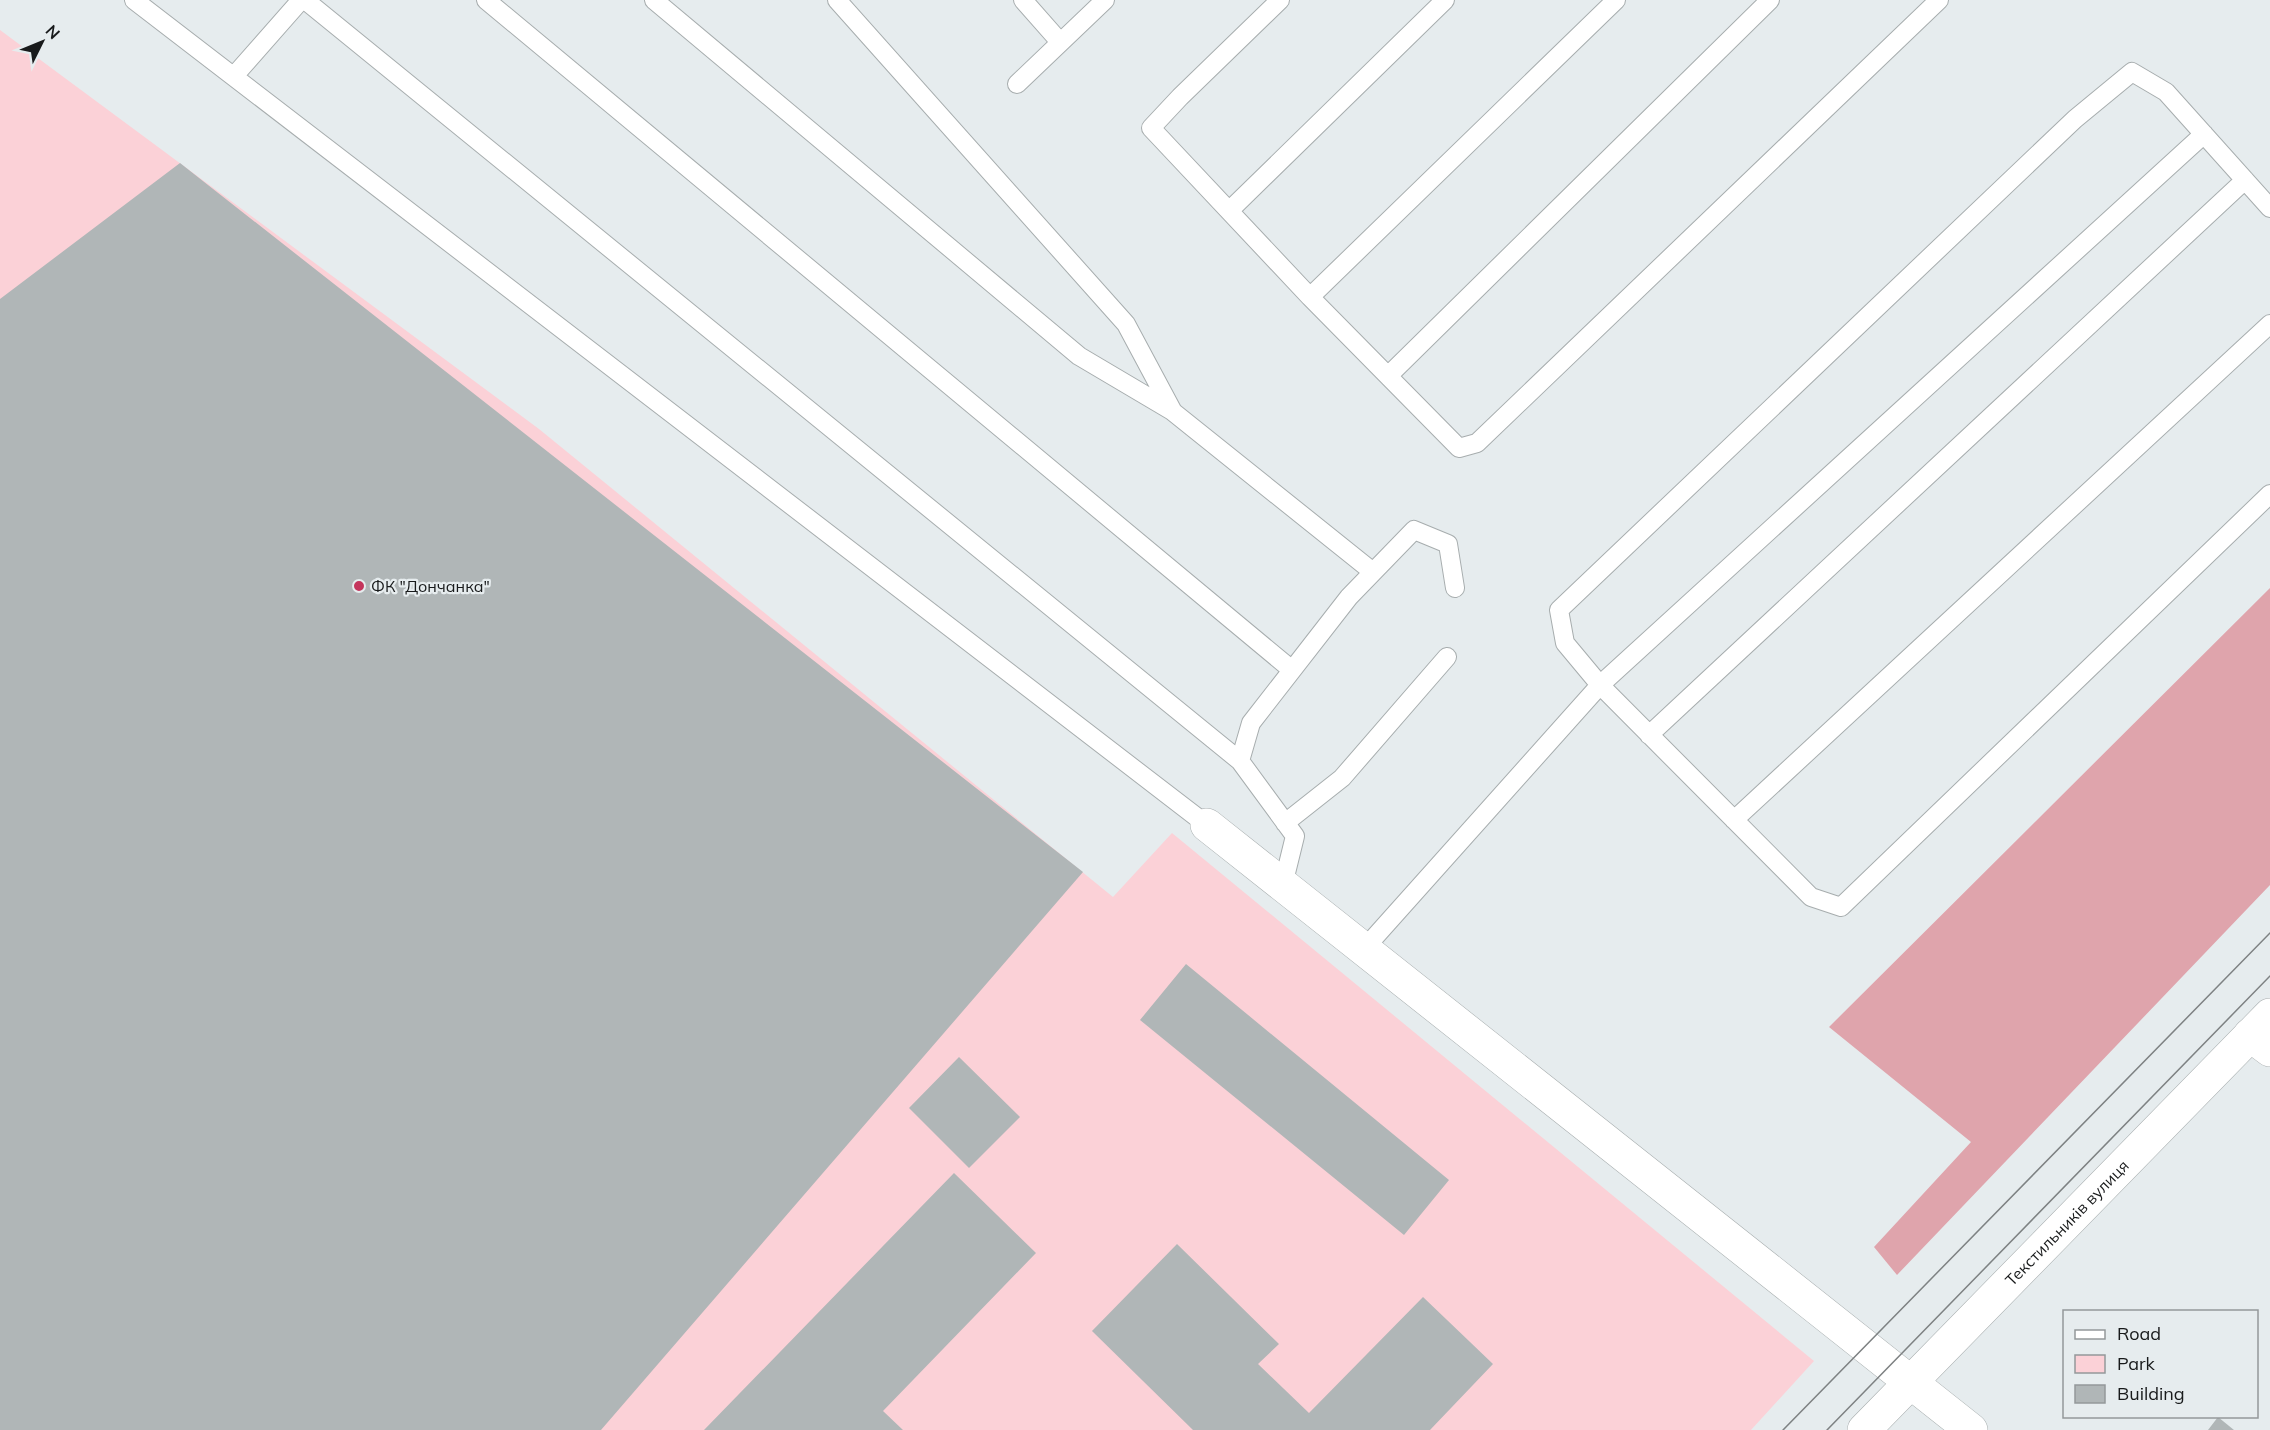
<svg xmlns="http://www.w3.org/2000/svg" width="2270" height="1430" font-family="Mulish,sans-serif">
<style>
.green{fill:#fbd1d7}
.forest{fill:#dfa4ac}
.building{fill:#b0b6b7}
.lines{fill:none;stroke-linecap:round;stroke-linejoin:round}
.service-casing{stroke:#a7adae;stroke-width:20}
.minor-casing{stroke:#a7adae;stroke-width:34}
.tertiary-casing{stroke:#a7adae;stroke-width:34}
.service{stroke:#fff;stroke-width:18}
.minor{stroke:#fff;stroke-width:33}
.tertiary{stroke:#fff;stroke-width:33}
.tram{stroke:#7e8283;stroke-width:1.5}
.poi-dot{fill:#c4355c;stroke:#e6ecee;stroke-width:2}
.labels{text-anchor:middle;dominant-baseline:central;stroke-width:4.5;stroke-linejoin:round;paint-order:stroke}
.poi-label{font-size:16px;fill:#181a1b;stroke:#e6ecee;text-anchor:start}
.street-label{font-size:16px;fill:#181a1b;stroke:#e6ecee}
</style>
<rect width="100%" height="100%" fill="#e6ecee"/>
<path class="green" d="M0,30L539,429L1113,897L1172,833L1814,1361L1751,1430H0Z"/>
<path class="forest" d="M2270,588V885L1897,1275L1874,1247L1971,1142L1829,1027Z"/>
<path class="building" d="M180,163L1083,872L601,1430H0V299Z
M1186,964L1449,1180L1404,1235L1140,1020Z
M959,1057L1020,1117L969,1168L909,1108Z
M954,1173L1036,1253L883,1411L903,1430H704Z
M1177,1244L1279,1344L1258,1364L1309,1413L1423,1297L1493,1364L1430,1430H1193L1092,1331Z
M2218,1417L2234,1430H2208Z"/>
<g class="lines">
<defs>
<path id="service" d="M134,0L1207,825
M305,0L1240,761L1295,836L1283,885
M486,0L1292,670
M654,0L1079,356L1172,411L1373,572
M837,0L1126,324L1172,410
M1023,0L1060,42
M1280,0L1180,97L1151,128L1310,297L1459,448L1477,443L1939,0
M234,76L301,0
M1017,84L1105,0
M2270,208L2166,92L2132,72L2075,119L1559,610L1565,643L1600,685L1811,897L1841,907L2270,494
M1229,211L1445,0
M1310,297L1616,0
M1388,376L1770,0
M1649,735L2245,180
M1240,761L1251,723L1349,597L1414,530L1448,544L1455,588
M1734,820L2270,324
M1285,823L1342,778L1447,657
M1364,949L1600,685L2204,134"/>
<path id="minor" d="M1207,825L1971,1430
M2250,1035L2270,1050"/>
<g id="tertiary">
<path id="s1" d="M1864,1430L2270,1015"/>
</g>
</defs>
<use href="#service" class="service-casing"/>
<use href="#minor" class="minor-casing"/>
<use href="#tertiary" class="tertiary-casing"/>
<use href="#service" class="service"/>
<use href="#minor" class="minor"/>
<use href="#tertiary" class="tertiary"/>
<path class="tram" d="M1783,1430L2270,933
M1827,1430L2270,976"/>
</g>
<circle class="poi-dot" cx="359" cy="586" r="6"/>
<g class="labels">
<g class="poi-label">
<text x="371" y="586">ФК "Дончанка"</text>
</g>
<g class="street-label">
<text stroke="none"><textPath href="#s1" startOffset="290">Текстильників вулиця</textPath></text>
</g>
</g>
<rect x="2063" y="1310" width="195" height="108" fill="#e6ecee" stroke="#94989a" stroke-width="1.5"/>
<rect x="2075" y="1330" width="30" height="9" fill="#ffffff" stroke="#94989a" stroke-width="1.5"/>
<text x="2117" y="1340" font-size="18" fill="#181a1b">Road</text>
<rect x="2075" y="1355" width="30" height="18" fill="#fbd1d7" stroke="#94989a" stroke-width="1.5"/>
<text x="2117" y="1370" font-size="18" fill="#181a1b">Park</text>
<rect x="2075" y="1385" width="30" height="18" fill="#b0b6b7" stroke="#94989a" stroke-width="1.5"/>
<text x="2117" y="1400" font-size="18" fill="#181a1b">Building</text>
<g transform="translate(42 42) rotate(47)" stroke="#e6ecee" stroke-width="4.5" paint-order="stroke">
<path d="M0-4.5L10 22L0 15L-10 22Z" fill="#181a1b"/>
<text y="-9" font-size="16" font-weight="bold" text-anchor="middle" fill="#181a1b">N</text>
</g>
</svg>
